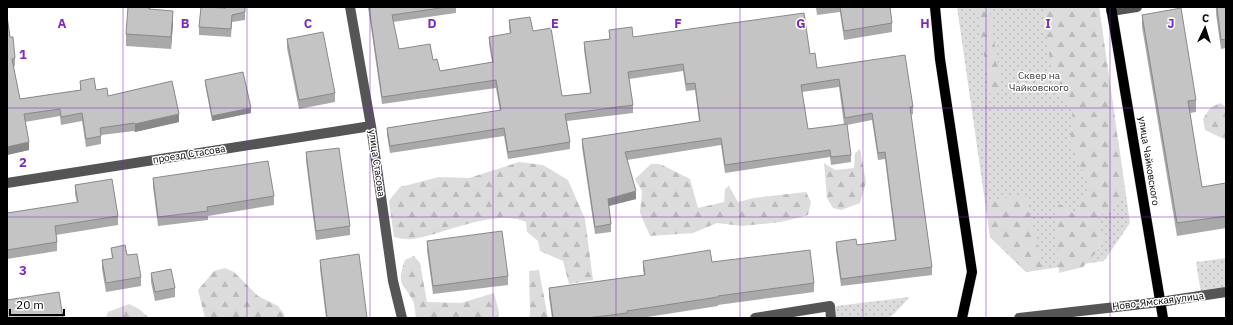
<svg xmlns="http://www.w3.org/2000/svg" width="1233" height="325" font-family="'IBM Plex Sans',sans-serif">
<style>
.grass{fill:url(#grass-dots)}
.forest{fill:url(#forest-firs)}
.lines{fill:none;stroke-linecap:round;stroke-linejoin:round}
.major-casing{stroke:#dbdbdb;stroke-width:11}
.minor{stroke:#555;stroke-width:10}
.major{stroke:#000;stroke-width:10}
.wall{fill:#a9a9a9;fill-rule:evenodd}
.shaded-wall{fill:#898989}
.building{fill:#c4c4c4;stroke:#898989}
.grid{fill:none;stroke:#7b2cbf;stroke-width:1;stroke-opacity:0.55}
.labels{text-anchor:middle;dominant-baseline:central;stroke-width:3;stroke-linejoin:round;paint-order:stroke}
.park-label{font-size:10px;fill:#333;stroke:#fff}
.street-label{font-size:10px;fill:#000;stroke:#fff}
.grid-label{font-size:13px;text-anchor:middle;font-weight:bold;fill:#7b2cbf;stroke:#fff;stroke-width:3;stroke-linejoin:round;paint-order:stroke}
</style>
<defs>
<pattern id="grass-dots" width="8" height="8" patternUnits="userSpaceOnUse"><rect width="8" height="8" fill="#dcdcdc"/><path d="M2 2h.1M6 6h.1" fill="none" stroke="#bbb" stroke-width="1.8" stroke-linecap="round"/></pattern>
<pattern id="forest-firs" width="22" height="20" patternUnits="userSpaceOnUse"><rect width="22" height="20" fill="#dcdcdc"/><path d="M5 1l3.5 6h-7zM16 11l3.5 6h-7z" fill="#bbb"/></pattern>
</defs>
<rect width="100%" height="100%" fill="#fff"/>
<path class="grass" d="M957,7H1099L1130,223L1104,261L1026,272L990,237Z
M1226,258V289L1201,293L1196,262Z
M910,297L890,318H836V306Z"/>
<path class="forest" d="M977,7H989L1002,90L990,95Z
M1043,7H1099L1126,197L1098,217L1104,243L1083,267L1059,273L1055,201L1074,214L1089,186L1070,142L1073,107L1054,92Z
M1220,103L1226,107V140L1205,130L1203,119L1210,108Z
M860,149L866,182L860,203L841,210L833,208L827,198L824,163L835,170L854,168L855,153Z
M519,162L543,165L568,180L585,219L593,280L569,284L563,261L540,251L538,241L527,232L526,222C495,208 445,234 412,239C406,240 399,238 394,237L389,201L400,187L439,177L469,178Z
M651,164H660L690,179L698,208L724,202L725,189L729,186L738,202L754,198L806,192L811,202L808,215L781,222L742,226L717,223L693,233L650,236L640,213L642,191L635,179Z
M1025,194L1043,269L1026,272L990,237L986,202Z
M414,256L420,263L427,302L461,303L494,293L499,312L498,318H416C415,312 415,304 412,299C401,280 397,284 405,260Z
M225,268L234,272L258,296L278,306L284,314V318H205L198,290L214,271Z
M539,270L548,318H528L530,315L529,271Z
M129,304L139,309L149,318H106L108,312Z"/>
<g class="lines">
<defs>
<path id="major" d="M935,7L940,59L972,272L962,318
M1111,7L1163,318"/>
</defs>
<use href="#major" class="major-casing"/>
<path class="minor" d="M350,7L371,126L393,281L402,318
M1111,11L1137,7
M7,183L371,126
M755,318L830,306L831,318
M1019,318L1160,302L1226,292"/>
<use href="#major" class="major"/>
</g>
<path class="wall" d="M150,7V10L173,23L171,49L126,46V34Z
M226,7H245V20L232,22L231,37L199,35V27L226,8Z
M368,7H456V13L393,22L399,49L433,60L440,71L492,62L489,44V37L510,34L509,28V20L533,31L562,96L590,93L584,50V42L609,39V30L633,37L810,54L817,68L913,107V114L911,115L932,267V275L841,286L836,250V242L857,245L895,240L885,159L878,160L872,120L847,125L851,155V162L831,165L830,157L725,173L721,145L627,160L636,199L609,206L611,224V232L595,234L582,147V139L699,121L695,90L686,91L683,71L629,79L633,105V113L567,121L570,142V149L508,159L504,136L390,153L387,135V128L500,111L496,88L382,104ZM839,87L844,125L808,129L802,92Z
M816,7H890L892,23V32L844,40L840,12L817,15Z
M1216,7H1226V48L1221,49L1216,14Z
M1142,15L1196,100V112L1190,113L1202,187L1226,183V228L1177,236L1142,27Z
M7,16L10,37L15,58V66L13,67L20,99L80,90V81L96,90L108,96L179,122L135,132L134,131L101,135V144L86,147L82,121L61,125L60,116L25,122L29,150L7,155Z
M287,39L335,93V102L299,109L287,48Z
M205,80L251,113L212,121L205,84Z
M306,152L350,226V235L316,240L306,161Z
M153,178L274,196V205L208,216V220L158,226L153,187Z
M75,185L118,216V225L56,235L57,242V251L7,259V213L77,203L75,194Z
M427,241L508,276V285L433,294L427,250Z
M111,248L127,255L141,277V286L106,292L102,269V260L112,259Z
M320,260L367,318H326L320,269Z
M643,261L712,262L814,283V292L718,305V306L641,318H552L549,297V288L644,275L643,270Z
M151,273L175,288V297L155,301L151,282Z"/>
<path class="shaded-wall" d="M173,11V23L171,49V37Z
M251,108V113L212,121V116Z
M179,114V122L135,132V124Z
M29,142V150L7,155V147Z
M636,191V199L608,206V199Z"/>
<path class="building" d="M128,7H149V9L173,11L171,37L126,34Z
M201,7L226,8V7H245V12L232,15L231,29L199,27Z
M369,7H447L392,15L399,49L430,44L433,60L437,59L440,71L493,62L489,37L511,33L509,20L530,17L533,31L551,28L562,96L591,93L584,42L610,39L609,30L632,27L633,37L804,13L810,54L815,53L817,68L905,55L913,107H910L932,267L841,279L836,242L856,239L857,245L896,240L885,152L878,153L872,113L845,118L839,79L801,85L808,129L847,124L851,155L831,157L830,150L725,165L721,138L625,152L636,191L608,199L611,224L595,227L582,139L700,121L695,83L686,84L683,64L628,72L633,105L565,114L570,142L508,152L504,128L390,146L387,128L501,110L496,80L382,97Z
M840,7H890L892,23L844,31Z
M1217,7H1226V39L1221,40Z
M1181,8L1196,100L1188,101L1202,187L1226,183V216L1177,223L1142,15Z
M7,16L10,37H13L15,58L12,59L20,99L81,90L80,81L94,78L96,90L107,88L108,96L172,81L179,114L135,124L134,123L100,128L101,136L86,139L82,113L61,117L60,109L24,114L29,142L7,147Z
M323,32L335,93L299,100L287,39Z
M243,72L251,108L212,116L205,80Z
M339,148L350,226L316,231L306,152Z
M268,161L274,196L207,207L208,211L158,217L153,178Z
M112,179L118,216L55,226L57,242L7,250V213L78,202L75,185Z
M502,231L508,276L433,286L427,241Z
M125,245L127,255L137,254L141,277L106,283L102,260L113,258L111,248Z
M710,250L712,262L810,250L814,283L718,296V297L627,311V313L587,318H553L549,288L645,275L643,261Z
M359,254L367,318H327L320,260Z
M171,269L175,288L155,292L151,273Z
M59,292L63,318H7V300Z"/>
<path class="grid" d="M123,7V318M247,7V318M370,7V318M493,7V318M616,7V318M740,7V318M863,7V318M986,7V318M1110,7V318M7,108H1226M7,217H1226"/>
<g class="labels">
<g class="park-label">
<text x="1039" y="75">Сквер на<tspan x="1039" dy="12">Чайковского</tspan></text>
</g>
<g class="street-label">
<text transform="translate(189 154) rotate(-9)">проезд Стасова</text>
<text transform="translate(1149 161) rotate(81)">улица Чайковского</text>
<text transform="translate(377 163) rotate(82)">улица Стасова</text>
<text transform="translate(1158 301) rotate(-7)">Ново-Ямская улица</text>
</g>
</g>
<g class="grid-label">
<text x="62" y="28">A</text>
<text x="185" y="28">B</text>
<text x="308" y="28">C</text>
<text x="432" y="28">D</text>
<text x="555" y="28">E</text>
<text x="678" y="28">F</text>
<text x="801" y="28">G</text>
<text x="925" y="28">H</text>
<text x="1048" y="28">I</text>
<text x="1171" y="28">J</text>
<text x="23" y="59">1</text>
<text x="23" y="167">2</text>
<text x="23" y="275">3</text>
</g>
<rect width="1233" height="325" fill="none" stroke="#000000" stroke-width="16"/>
<g transform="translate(1205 28) rotate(4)" stroke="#ffffff" stroke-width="3" paint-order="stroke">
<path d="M0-3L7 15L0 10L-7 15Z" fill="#000000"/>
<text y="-6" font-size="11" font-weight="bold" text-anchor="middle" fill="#000000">С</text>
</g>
<path d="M10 309v6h54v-6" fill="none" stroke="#000000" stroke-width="2"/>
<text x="16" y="309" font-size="12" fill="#000000" stroke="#ffffff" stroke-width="3" paint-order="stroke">20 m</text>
</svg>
